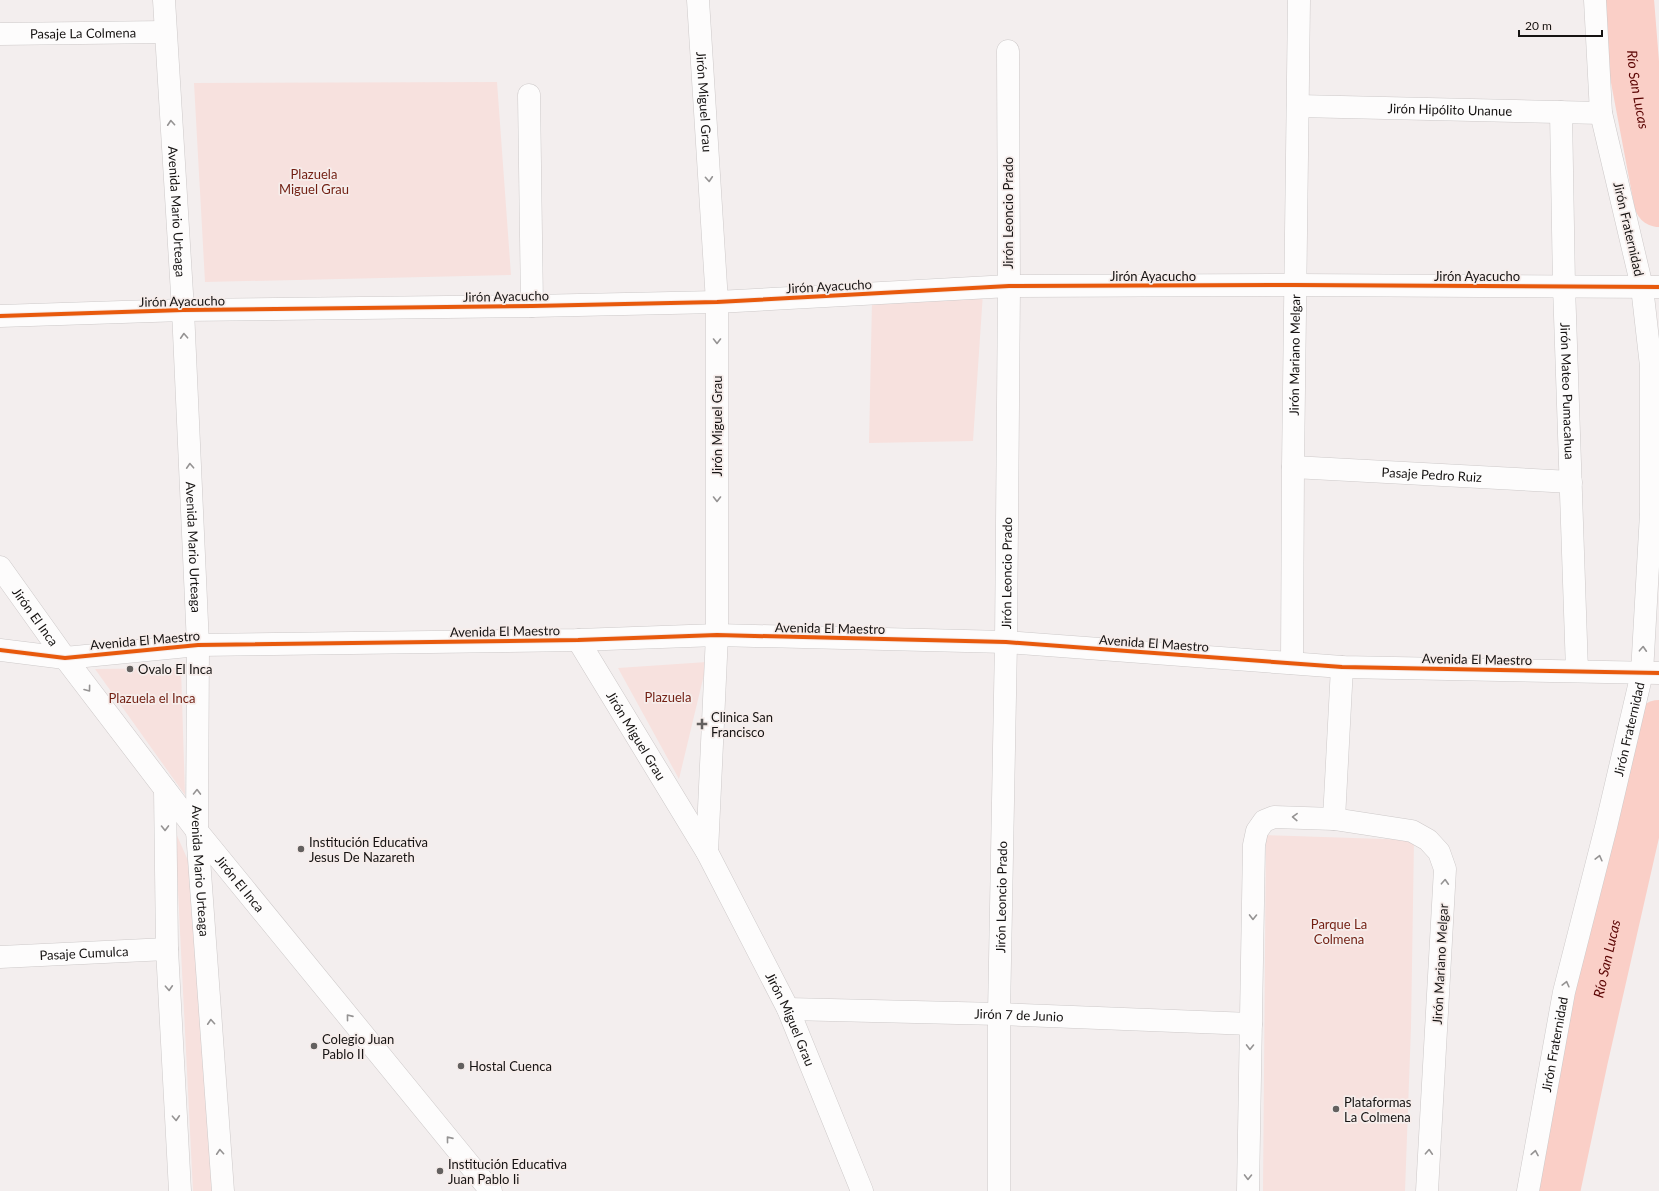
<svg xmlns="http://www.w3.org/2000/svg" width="1659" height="1191" font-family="Lato,sans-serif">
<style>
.green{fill:#f7e1de}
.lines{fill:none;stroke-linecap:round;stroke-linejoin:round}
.river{stroke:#facfc7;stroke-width:50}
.minor-casing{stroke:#cdc9c9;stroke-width:23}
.tertiary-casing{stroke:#cdc9c9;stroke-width:23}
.minor{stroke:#fdfcfc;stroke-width:22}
.tertiary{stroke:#fdfcfc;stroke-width:22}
.cycleway-casing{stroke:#f6edeb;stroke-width:6}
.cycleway{stroke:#e8590c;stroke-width:4}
.oneway{stroke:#959393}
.poi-dot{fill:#63605f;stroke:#f6edeb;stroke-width:1.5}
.labels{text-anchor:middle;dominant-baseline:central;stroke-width:3.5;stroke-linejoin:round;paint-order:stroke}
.street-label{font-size:13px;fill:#161312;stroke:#f6edeb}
.park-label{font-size:13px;fill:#721f12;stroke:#f6edeb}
.poi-label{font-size:13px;fill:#161312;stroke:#f6edeb;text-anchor:start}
.water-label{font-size:14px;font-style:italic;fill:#590200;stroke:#f6edeb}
</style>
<rect width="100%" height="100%" fill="#f3eeee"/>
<path class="green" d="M497,82L511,275L205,282L194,83Z
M983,293L973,441L869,443L872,301Z
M707,662L679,779L618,668Z
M181,668L185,795L95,669Z
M175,831L190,865L212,1191H193Z
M1266,835L1414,840L1411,1027L1405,1191H1263Z"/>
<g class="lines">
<g class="river">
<path id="s1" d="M1629,0L1635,75L1659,202"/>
<path id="s2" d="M1555,1191L1583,1059L1659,725"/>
</g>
<defs>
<g id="minor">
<path id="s3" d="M698,0L717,302V635L707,852"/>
<path id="s4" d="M0,34L165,32"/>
<path d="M529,95L532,306"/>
<path id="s5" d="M1298,106L1601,113"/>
<path id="s6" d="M1561,112L1564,286L1577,671"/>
<path id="s7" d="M1293,467L1571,482"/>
<path id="s8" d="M578,640L707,852L788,1009L862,1191"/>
<path id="s9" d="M1292,663L1293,467L1299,0"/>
<path d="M1334,819L1342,667"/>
<path id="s10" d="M197,831L491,1191"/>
<path id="s11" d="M0,957L167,949"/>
<path id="s12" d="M788,1009L999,1014L1251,1024"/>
<path id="s13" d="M999,1191V1014L1006,642L1009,286L1008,51"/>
<path d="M1248,1191L1254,845L1257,831L1264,821L1274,817L1334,819L1412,831L1428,840L1439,852L1445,869L1427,1191"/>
<path id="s14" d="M1528,1191L1564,992L1606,827L1642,673L1651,513V366L1642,287L1601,113L1595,0"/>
</g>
<g id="tertiary">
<path id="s15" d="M164,0L183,310L198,645L197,831L223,1191"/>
<path d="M0,316L183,310L532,306L717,302L1009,286L1295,285L1659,287"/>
<path id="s16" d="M0,567L65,658L197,831"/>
<path d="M0,650L65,658L198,645L578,640L717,635L1006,642L1342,667L1659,673"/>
<path d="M165,789L167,949L180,1191"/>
</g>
</defs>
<use href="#minor" class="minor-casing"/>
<use href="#tertiary" class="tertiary-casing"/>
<use href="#minor" class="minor"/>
<use href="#tertiary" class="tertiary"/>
<defs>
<path id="cycleway" d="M0,316L183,310L532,306L717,302L1009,286L1295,285L1659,287
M0,650L65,658L198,645L578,640L717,635L1006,642L1342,667L1659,673"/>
</defs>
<use href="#cycleway" class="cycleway-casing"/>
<use href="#cycleway" class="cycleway"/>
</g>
<defs><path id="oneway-chevron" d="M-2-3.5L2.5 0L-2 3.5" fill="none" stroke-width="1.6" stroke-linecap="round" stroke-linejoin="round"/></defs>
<g class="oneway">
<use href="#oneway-chevron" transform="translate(171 123) rotate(-94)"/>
<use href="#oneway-chevron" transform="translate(709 179) rotate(86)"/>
<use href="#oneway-chevron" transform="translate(184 336) rotate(-93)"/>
<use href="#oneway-chevron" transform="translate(717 341) rotate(90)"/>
<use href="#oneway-chevron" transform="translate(190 466) rotate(-93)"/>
<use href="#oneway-chevron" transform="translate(717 499) rotate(90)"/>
<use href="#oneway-chevron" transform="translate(1643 649) rotate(-87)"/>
<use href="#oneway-chevron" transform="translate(88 689) rotate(53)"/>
<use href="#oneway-chevron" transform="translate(197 792) rotate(-89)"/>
<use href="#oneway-chevron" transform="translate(1295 817) rotate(-178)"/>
<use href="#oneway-chevron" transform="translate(165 828) rotate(89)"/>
<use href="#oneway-chevron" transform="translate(1599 858) rotate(-76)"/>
<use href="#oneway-chevron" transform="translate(1445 882) rotate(-87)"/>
<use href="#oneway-chevron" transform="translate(1253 917) rotate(91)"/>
<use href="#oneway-chevron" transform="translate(1566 984) rotate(-76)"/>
<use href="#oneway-chevron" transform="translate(169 988) rotate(87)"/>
<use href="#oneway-chevron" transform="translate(349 1017) rotate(-129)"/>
<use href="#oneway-chevron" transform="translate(211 1022) rotate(-94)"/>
<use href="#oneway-chevron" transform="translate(1250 1047) rotate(91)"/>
<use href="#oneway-chevron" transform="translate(176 1118) rotate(87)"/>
<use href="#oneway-chevron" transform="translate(449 1139) rotate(-129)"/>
<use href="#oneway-chevron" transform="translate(220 1152) rotate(-94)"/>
<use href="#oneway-chevron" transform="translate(1429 1152) rotate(-87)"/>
<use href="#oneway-chevron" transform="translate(1535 1153) rotate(-80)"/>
<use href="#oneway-chevron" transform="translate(1248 1177) rotate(91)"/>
</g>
<g class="poi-dot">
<circle cx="130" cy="669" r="4"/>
<path d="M700 718h4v4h4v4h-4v4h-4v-4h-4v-4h4z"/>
<circle cx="301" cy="849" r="4"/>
<circle cx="314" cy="1046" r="4"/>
<circle cx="461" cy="1066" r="4"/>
<circle cx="1336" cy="1109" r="4"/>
<circle cx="440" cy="1171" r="4"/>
</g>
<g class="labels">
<g class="street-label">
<text stroke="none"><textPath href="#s4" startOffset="83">Pasaje La Colmena</textPath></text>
<text stroke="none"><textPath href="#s3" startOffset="102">Jirón Miguel Grau</textPath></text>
<text stroke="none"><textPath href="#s5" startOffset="152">Jirón Hipólito Unanue</textPath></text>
<text stroke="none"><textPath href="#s15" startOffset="212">Avenida Mario Urteaga</textPath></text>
<text transform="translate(1008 213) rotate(-90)">Jirón Leoncio Prado</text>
<text transform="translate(1629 229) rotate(77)">Jirón Fraternidad</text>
<text x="1153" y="276">Jirón Ayacucho</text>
<text x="1477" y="276">Jirón Ayacucho</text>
<text transform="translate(829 286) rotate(-3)">Jirón Ayacucho</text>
<text transform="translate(506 296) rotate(-1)">Jirón Ayacucho</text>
<text transform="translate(182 301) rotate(-1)">Jirón Ayacucho</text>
<text stroke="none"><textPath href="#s9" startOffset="308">Jirón Mariano Melgar</textPath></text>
<text stroke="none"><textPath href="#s6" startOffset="279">Jirón Mateo Pumacahua</textPath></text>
<text transform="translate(717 426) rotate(-90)">Jirón Miguel Grau</text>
<text stroke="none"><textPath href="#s7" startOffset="139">Pasaje Pedro Ruiz</textPath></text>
<text stroke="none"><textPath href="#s15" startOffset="548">Avenida Mario Urteaga</textPath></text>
<text stroke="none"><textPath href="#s13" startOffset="618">Jirón Leoncio Prado</textPath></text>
<text stroke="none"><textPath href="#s16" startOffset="61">Jirón El Inca</textPath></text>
<text transform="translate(830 628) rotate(1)">Avenida El Maestro</text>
<text transform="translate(505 631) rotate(-1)">Avenida El Maestro</text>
<text transform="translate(145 640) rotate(-5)">Avenida El Maestro</text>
<text transform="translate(1154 643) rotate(4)">Avenida El Maestro</text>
<text transform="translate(1477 659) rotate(1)">Avenida El Maestro</text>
<text stroke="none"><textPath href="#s14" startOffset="473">Jirón Fraternidad</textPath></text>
<text stroke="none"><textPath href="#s8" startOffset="112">Jirón Miguel Grau</textPath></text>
<text stroke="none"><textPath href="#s15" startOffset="872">Avenida Mario Urteaga</textPath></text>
<text stroke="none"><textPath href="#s10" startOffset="68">Jirón El Inca</textPath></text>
<text stroke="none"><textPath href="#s13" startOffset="294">Jirón Leoncio Prado</textPath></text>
<text stroke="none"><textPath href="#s11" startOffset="84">Pasaje Cumulca</textPath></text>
<text transform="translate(1440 964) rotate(-87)">Jirón Mariano Melgar</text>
<text stroke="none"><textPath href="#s12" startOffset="231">Jirón 7 de Junio</textPath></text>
<text stroke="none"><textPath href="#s8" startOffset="435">Jirón Miguel Grau</textPath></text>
<text stroke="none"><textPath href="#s14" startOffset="149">Jirón Fraternidad</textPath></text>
</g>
<g class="park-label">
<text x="314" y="174">Plazuela<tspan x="314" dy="15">Miguel Grau</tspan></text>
<text x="668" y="697">Plazuela</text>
<text x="152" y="698">Plazuela el Inca</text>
<text x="1339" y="924">Parque La<tspan x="1339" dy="15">Colmena</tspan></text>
</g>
<g class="poi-label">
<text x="138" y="669">Ovalo El Inca</text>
<text x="711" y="717">Clinica San<tspan x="711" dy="15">Francisco</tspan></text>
<text x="309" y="842">Institución Educativa<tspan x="309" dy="15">Jesus De Nazareth</tspan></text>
<text x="322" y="1039">Colegio Juan<tspan x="322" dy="15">Pablo II</tspan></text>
<text x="469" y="1066">Hostal Cuenca</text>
<text x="1344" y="1102">Plataformas<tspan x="1344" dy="15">La Colmena</tspan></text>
<text x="448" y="1164">Institución Educativa<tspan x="448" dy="15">Juan Pablo Ii</tspan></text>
</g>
<g class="water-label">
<text stroke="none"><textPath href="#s1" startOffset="90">Río San Lucas</textPath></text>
<text stroke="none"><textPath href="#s2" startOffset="238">Río San Lucas</textPath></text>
</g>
</g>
<path d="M1519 30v6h83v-6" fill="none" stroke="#161312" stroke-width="2"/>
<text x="1525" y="30" font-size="12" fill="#161312" stroke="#f6edeb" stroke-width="3" paint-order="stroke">20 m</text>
</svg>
